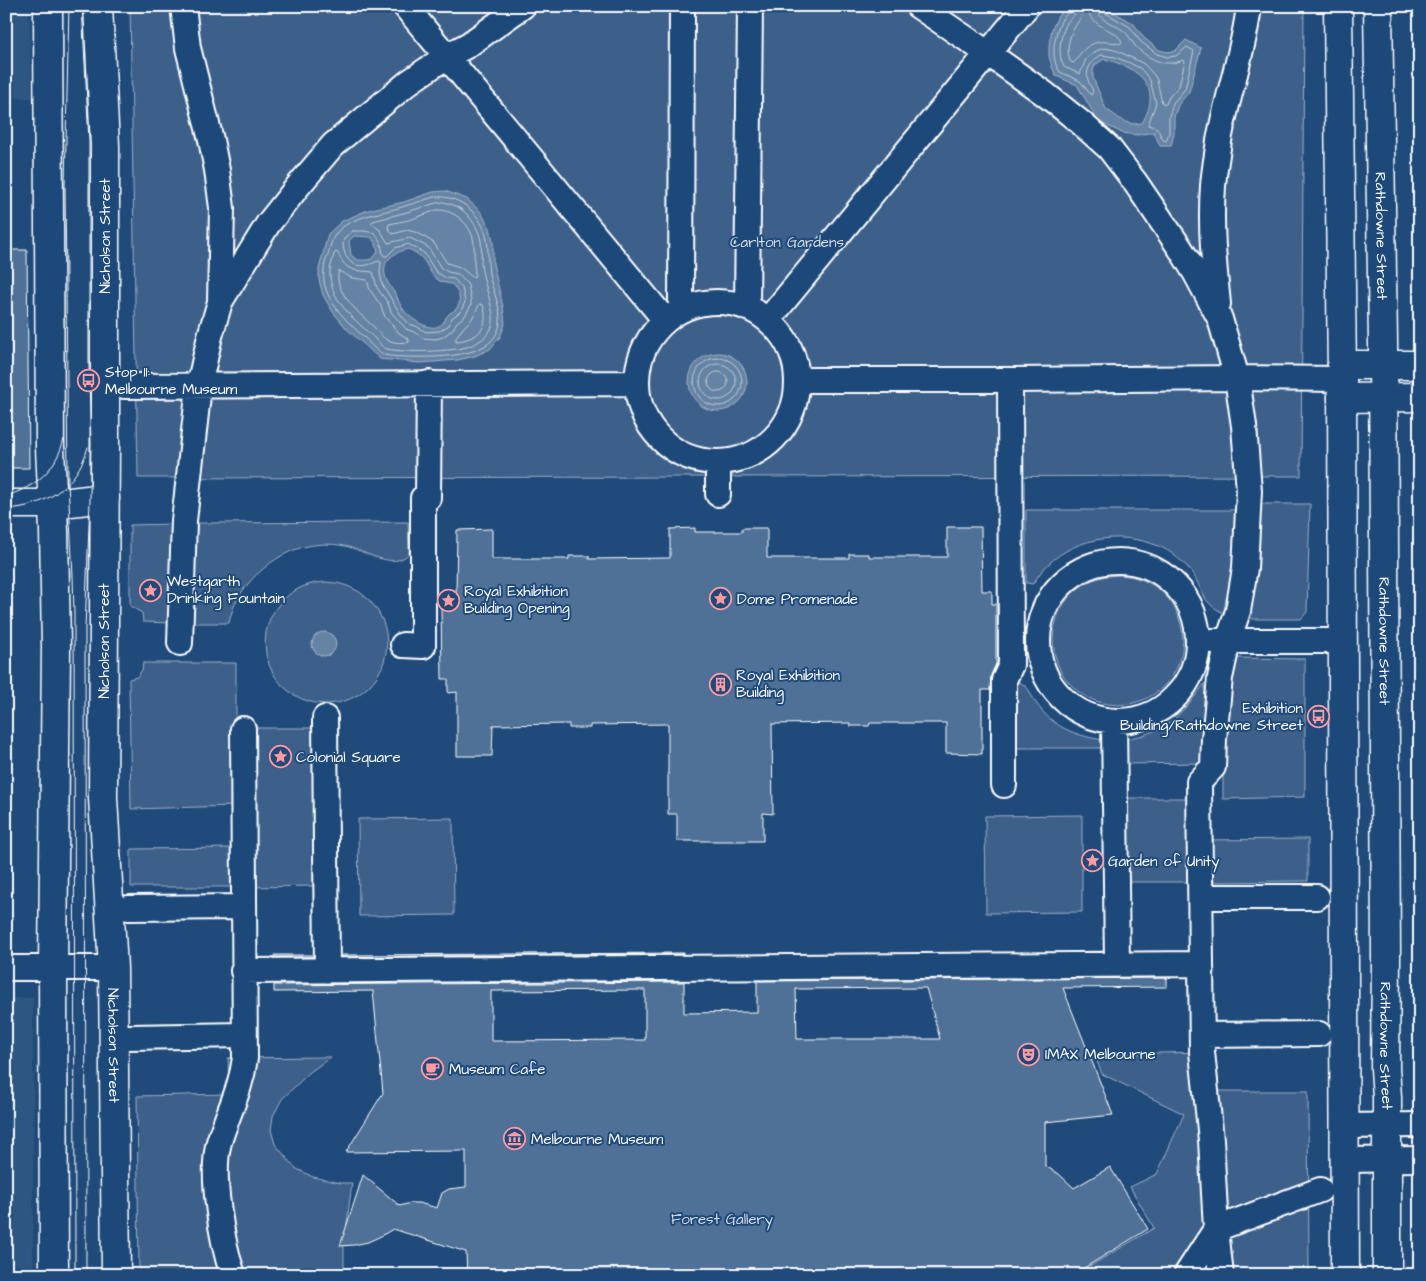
<svg xmlns="http://www.w3.org/2000/svg" width="1426" height="1281" font-family="'Architects Daughter',sans-serif">
<style>
.built{fill:#2e5683}
.green{fill:#3c618b;stroke:#9eb0c5}
.water{fill:#6583a4;stroke:#a3b5c8;fill-rule:evenodd}
.lines{fill:none;stroke-linecap:round;stroke-linejoin:round}
.shore{stroke:#c1cddb;stroke-width:1}
.building{fill:#507197;stroke:#fff;fill-rule:evenodd}
.street-casing{stroke:#fff;stroke-width:28}
.secondary-casing{stroke:#fff;stroke-width:31}
.primary-casing{stroke:#fff;stroke-width:31}
.street{stroke:#1f4a7a;stroke-width:24}
.secondary{stroke:#1f4a7a;stroke-width:28}
.primary{stroke:#1f4a7a;stroke-width:28}
.tram{stroke:#fff;stroke-width:1}
.labels{text-anchor:middle;dominant-baseline:central;stroke-width:4;stroke-linejoin:round;paint-order:stroke}
.street-label{font-size:15px;fill:#fff;stroke:#1f4a7a}
.park-label{font-size:15px;fill:#d8dfe8;stroke:#1f4a7a}
.poi-label{font-size:15px;fill:#fff;stroke:#1f4a7a;text-anchor:start}
</style>
<rect width="100%" height="100%" fill="#1f4a7a"/>
<filter id="ink" filterUnits="userSpaceOnUse"><feTurbulence type="fractalNoise" baseFrequency=".02" numOctaves="2"/><feDisplacementMap in="SourceGraphic" scale="10" xChannelSelector="R" yChannelSelector="G"/><feConvolveMatrix kernelMatrix="1 2 1 2 8 2 1 2 1" color-interpolation-filters="sRGB"/></filter>
<g filter="url(#ink)">
<path class="built" d="M6,6H29L32,98H6Z
M6,998H33V1275H6Z"/>
<path class="green" d="M130,6H1304L1301,476L138,478Z
M1258,504H1310L1307,612L1301,619H1252L1248,613Z
M1026,510H1238L1231,607L1224,613C1200,603 1203,586 1189,569C1185,564 1179,559 1175,556C1166,548 1154,544 1143,541C1102,531 1055,545 1033,584L1026,583Z
M408,522L409,553C407,555 406,557 403,558C388,567 360,549 345,546C314,540 286,549 263,569C246,583 233,601 229,623H189L192,559L198,523Z
M175,524L170,623L143,622L142,613L130,606V525Z
M1053 640a65 65 0 1 1 130 0a65 65 0 1 1-130 0Z
M265 643a61 61 0 1 1 122 0a61 61 0 1 1-122 0Z
M1238,658L1305,659V797L1223,799V749L1230,682Z
M143,663H236V806L131,809L129,679L137,677L142,670Z
M1019,682C1031,688 1029,693 1036,703C1054,728 1074,735 1103,740L1105,748H1012L1014,684Z
M1205,683L1202,763L1126,764V748H1121C1124,736 1134,738 1143,735C1147,734 1150,732 1154,731C1177,721 1191,702 1205,683Z
M248,728H313L315,886L249,887Z
M1126,798H1191L1192,882H1127Z
M1082,815V912L986,913L985,816Z
M453,818L454,915L359,916L358,819Z
M1308,839V881L1204,882V840Z
M236,848L237,887H131V849Z
M1214,1052V1091H1308L1309,1275H1075L1154,1228L1130,1187L1157,1174L1184,1114L1102,1074L1094,1054Z
M331,1057L310,1072L282,1099L273,1116L271,1130L275,1144L295,1168L313,1177L340,1183H352L344,1246V1273H378L381,1275H139L137,1096L229,1094L228,1058Z"/>
<path class="water" d="M1068,6H1100L1106,8L1133,23L1144,38L1159,50L1167,52L1175,51L1186,40L1201,48L1189,92L1178,105L1174,117V133L1171,146H1160L1154,132L1137,135L1122,133L1098,121L1077,85L1056,76L1052,67L1049,56V45L1052,29L1058,16ZM1104,59C1138,67 1164,87 1142,123L1133,124L1123,121L1106,109L1093,78V71L1095,65Z
M445,191L467,199L480,211L490,228L493,241V264L503,307L505,324L500,337L490,349L475,356L458,360L420,363L380,359L347,329L333,312L323,295L319,280V269L328,234L342,221L368,210L404,202L433,192ZM354,236L371,237L376,244L378,251C372,262 367,260 357,260L351,255L349,241ZM408,249C413,251 418,254 422,258C432,271 431,282 452,284C457,290 463,299 457,308C455,311 450,312 448,315C444,319 445,323 439,326C428,332 406,316 401,306C399,303 398,299 396,295C390,286 381,276 386,263C390,255 400,251 408,249Z
M689 382a29 29 0 1 1 58 0a29 29 0 1 1-58 0Z
M312 644a12 12 0 1 1 24 0a12 12 0 1 1-24 0Z"/>
<g class="lines">
<path class="shore" d="M1071,6L1070,11L1062,19L1057,31L1054,45V56L1056,65L1060,72L1080,81L1091,95L1093,92C1092,87 1089,84 1088,80C1085,68 1092,61 1101,55L1115,57L1130,63L1141,69L1150,80L1156,103L1148,125L1157,128L1163,140L1166,141L1169,133V117L1173,103L1185,89L1194,51L1187,47L1176,56L1167,57L1157,54L1140,41L1130,27L1104,12L1102,6
M1077,6C1077,15 1071,16 1067,23C1060,35 1057,55 1064,67L1080,74L1086,59L1098,50L1105,48L1118,51L1144,64L1154,75L1157,80L1162,103L1166,104L1169,97L1179,86L1185,61L1183,60C1165,68 1149,59 1136,47C1132,42 1129,35 1124,31C1114,23 1097,21 1096,6
M1086,11L1088,12C1096,30 1117,29 1122,42L1120,44C1104,40 1091,40 1080,54C1077,58 1077,61 1073,63L1070,61C1064,40 1074,27 1086,11Z
M434,197C460,194 483,215 487,240C489,251 487,263 489,274C492,289 501,307 500,322C497,353 458,355 435,357C426,357 390,358 382,354C376,351 370,343 366,339C347,321 320,298 324,270C324,265 326,260 328,255C331,242 333,234 344,226C360,215 387,212 405,206C415,203 425,200 434,197Z
M444,202C450,204 457,206 461,209C471,217 479,229 481,241C482,248 481,256 481,264C482,280 495,309 493,323C491,334 480,342 470,346C452,352 405,353 387,349C381,347 375,338 370,334C353,318 329,299 330,272C330,266 333,260 334,254L336,252L338,253C346,273 356,270 373,272L377,288L388,303L391,312L406,329L414,332L423,338L436,339L443,337L453,329L457,322L465,316L471,305V300L468,285L458,274L448,272L441,268L428,247L410,238L388,243L380,230L371,223L373,221L407,212L436,203Z
M437,210C453,209 469,223 473,238C475,246 474,254 474,262C474,268 476,273 474,278L472,277L460,267L447,263L434,243L418,233L407,230L393,234L388,228L389,224L409,220Z
M353,231H364L375,233L381,243L383,254L384,256H387L395,248L408,244L424,253L436,272L446,278L454,279L462,288L465,302L461,311L452,318L449,325L440,331L426,332L416,326L409,324L401,315L382,284L380,272L381,262L378,261C372,264 362,268 354,264C346,261 341,247 344,239C346,235 350,233 353,231Z
M339,271L352,278L367,280L370,290L381,306L385,317L399,333L409,339V342C404,343 395,343 390,341C384,340 379,332 375,328C363,317 331,290 339,271Z
M480,304L483,305C490,327 479,339 456,341V337L464,327L471,320Z
M694 382a24 24 0 1 1 48 0a24 24 0 1 1-48 0Z
M700 382a18 18 0 1 1 36 0a18 18 0 1 1-36 0Z
M708 382a10 10 0 1 1 20 0a10 10 0 1 1-20 0Z"/>
</g>
<path class="building" d="M6,250H27L29,468H6Z
M947,527H981L982,591H992V604H996V664L991,675L990,690H982V754L946,753V723H870L869,726H850V723L772,724L773,814L763,813V841H677V814H668V724L590,725V728H569V724L493,725L492,756H457V692L448,693V679H442L441,607H448V594H456L457,530L492,529V559H569V556H589V559L670,558V529L695,528V532H742V528H767V558H849V554H869V557H947Z
M684,953V954L341,957V955Z
M274,955H313V957H274Z
M1167,978V987L1063,988L1113,1115L1045,1122V1166L1059,1174L1074,1188L1110,1167L1148,1229L1084,1268L1067,1275H467L466,1252L393,1229L381,1236L368,1242L354,1245L340,1246L363,1175L400,1206L410,1203H419L437,1208L442,1193L449,1189L466,1187V1151L346,1152L383,1093L373,991L274,992V985L684,982V1013L757,1012V981ZM926,988L940,1039H797L796,989ZM645,990V1040L491,1041V991Z"/>
<g class="lines">
<defs>
<path id="street" d="M183,6L188,48L211,140L217,170L222,208L220,302
M405,6L665,320
M918,6L989,54L1045,94L1080,122L1109,148L1135,182L1180,248L1196,274L1220,319L1237,378L1244,426L1249,491L1245,568L1238,611L1228,641L1220,678L1214,739L1213,767L1199,782L1202,1052L1211,1140L1216,1229L1221,1275
M637 382a80 80 0 1 1 160 0a80 80 0 1 1-160 0Z
M1218,304C1214,265 1210,225 1213,186C1214,171 1217,155 1219,141C1227,95 1244,52 1249,6
M747,308L750,6
M681,310L682,6
M768,320L1027,6
M797,380H1010L1237,378L1342,379
M124,386L636,383
M718,462V494
M428,498L429,383
M1038 641a80 80 0 1 1 160 0a80 80 0 1 1-160 0Z
M1212,641H1343
M180,643L184,521L199,386L210,336L220,302L268,224L299,185L333,145L409,82L447,56L468,45L523,6
M403,645L423,646V498
M325,718L327,971
M1114,723L1117,964
M1004,785V680L1011,665L1010,380
M1201,897H1317
M128,908L243,907
M6,968H113
M243,971L1201,964
M1202,1035L1319,1034
M129,1037L244,1035
M1345,1126L1420,1125
M1345,1160L1420,1159
M233,1275C222,1243 210,1175 219,1142C228,1112 241,1090 245,1058L243,729
M1186,1275L1216,1229L1320,1190"/>
<g id="secondary">
<path d="M1338,6L1342,379L1345,1275"/>
<path id="s1" d="M1378,6L1383,342L1386,959L1385,1069L1387,1097V1275"/>
<path d="M1342,365H1420"/>
<path d="M1342,398L1420,397"/>
<path d="M6,504H53"/>
</g>
<g id="primary">
<path d="M48,6L50,448L54,531L56,647L53,968L54,1275"/>
<path id="s2" d="M98,6L105,146V442L103,798L113,968L116,1275"/>
<path d="M53,504L105,498"/>
</g>
</defs>
<use href="#street" class="street-casing"/>
<use href="#secondary" class="secondary-casing"/>
<use href="#primary" class="primary-casing"/>
<use href="#street" class="street"/>
<use href="#secondary" class="secondary"/>
<use href="#primary" class="primary"/>
<path class="tram" d="M69,6L65,184L68,483L73,576L74,613L75,1275
M82,6L89,141V381L91,443L90,500L85,629L86,1275
M6,496C36,487 56,470 64,439
M6,509C45,507 77,487 88,447"/>
</g>
</g>
<defs>
<symbol id="bus-ring" viewBox="-11 -11 22 22"><circle r="9.5" fill="#1f4a7a" stroke="#ff9aa2" stroke-width="1.5"/><path d="M-5-6H5V4H4V6H2V4H-2V6H-4V4H-5ZM-3.5-4V0h7V-4ZM-3.5 1.2v1.5H-2V1.2ZM2 1.2v1.5H3.5V1.2Z" fill="#ff9aa2"/></symbol>
<symbol id="sight-ring" viewBox="-11 -11 22 22"><circle r="9.5" fill="#1f4a7a" stroke="#ff9aa2" stroke-width="1.5"/><path d="M0-6L1.8-2.2L6-1.7L2.9 1.2L3.7 5.4L0 3.3L-3.7 5.4L-2.9 1.2L-6-1.7L-1.8-2.2Z" fill="#ff9aa2"/></symbol>
<symbol id="building-ring" viewBox="-11 -11 22 22"><circle r="9.5" fill="#1f4a7a" stroke="#ff9aa2" stroke-width="1.5"/><path d="M-4-6H4V6H1V3H-1V6H-4ZM-2.5-4.3h1.7v1.8h-1.7ZM.8-4.3h1.7v1.8H.8ZM-2.5-1h1.7V.8h-1.7ZM.8-1h1.7V.8H.8Z" fill="#ff9aa2"/></symbol>
<symbol id="theatre-ring" viewBox="-11 -11 22 22"><circle r="9.5" fill="#1f4a7a" stroke="#ff9aa2" stroke-width="1.5"/><path d="M-5-5.5Q0-4 5-5.5V0Q5 5 0 6Q-5 5-5 0ZM-3.3-2.5H-1v1.5H-3.3ZM1-2.5H3.3v1.5H1ZM-2.8 1Q0 5.5 2.8 1Z" fill="#ff9aa2"/></symbol>
<symbol id="cafe-ring" viewBox="-11 -11 22 22"><circle r="9.5" fill="#1f4a7a" stroke="#ff9aa2" stroke-width="1.5"/><path d="M-5.5-4.5H6V0H3Q3 3.5 0 3.5H-2.5Q-5.5 3.5-5.5 0ZM3-3.2v2h1.7v-2ZM-6 4.5H4V6H-6Z" fill="#ff9aa2"/></symbol>
<symbol id="museum-ring" viewBox="-11 -11 22 22"><circle r="9.5" fill="#1f4a7a" stroke="#ff9aa2" stroke-width="1.5"/><path d="M0-6L6-3V-2H-6V-3ZM-5-1h2V3h-2ZM-1-1h2V3h-2ZM3-1h2V3H3ZM-6 4H6V6H-6Z" fill="#ff9aa2"/></symbol>
</defs>
<g fill-rule="evenodd">
<use href="#bus-ring" x="76" y="368" width="25" height="25"/>
<use href="#sight-ring" x="138" y="578" width="25" height="25"/>
<use href="#sight-ring" x="708" y="586" width="25" height="25"/>
<use href="#sight-ring" x="436" y="588" width="25" height="25"/>
<use href="#building-ring" x="708" y="672" width="25" height="25"/>
<use href="#bus-ring" x="1306" y="704" width="25" height="25"/>
<use href="#sight-ring" x="268" y="744" width="25" height="25"/>
<use href="#sight-ring" x="1080" y="848" width="25" height="25"/>
<use href="#theatre-ring" x="1016" y="1042" width="25" height="25"/>
<use href="#cafe-ring" x="420" y="1056" width="25" height="25"/>
<use href="#museum-ring" x="502" y="1126" width="25" height="25"/>
</g>
<g class="labels">
<g class="street-label">
<text transform="translate(105 236) rotate(-90)">Nicholson Street</text>
<text stroke="none"><textPath href="#s1" startOffset="230">Rathdowne Street</textPath></text>
<text transform="translate(104 641) rotate(-90)">Nicholson Street</text>
<text stroke="none"><textPath href="#s1" startOffset="635">Rathdowne Street</textPath></text>
<text stroke="none"><textPath href="#s2" startOffset="1040">Nicholson Street</textPath></text>
<text stroke="none"><textPath href="#s1" startOffset="1040">Rathdowne Street</textPath></text>
</g>
<g class="park-label">
<text x="787" y="242">Carlton Gardens</text>
<text x="722" y="1219">Forest Gallery</text>
</g>
<g class="poi-label">
<text x="105" y="372">Stop 11:<tspan x="105" dy="17">Melbourne Museum</tspan></text>
<text x="167" y="581">Westgarth<tspan x="167" dy="17">Drinking Fountain</tspan></text>
<text x="464" y="591">Royal Exhibition<tspan x="464" dy="17">Building Opening</tspan></text>
<text x="737" y="599">Dome Promenade</text>
<text x="736" y="675">Royal Exhibition<tspan x="736" dy="17">Building</tspan></text>
<text x="1303" y="708" text-anchor="end">Exhibition<tspan x="1303" dy="17">Building/Rathdowne Street</tspan></text>
<text x="296" y="757">Colonial Square</text>
<text x="1108" y="861">Garden of Unity</text>
<text x="1045" y="1054">IMAX Melbourne</text>
<text x="449" y="1069">Museum Cafe</text>
<text x="531" y="1139">Melbourne Museum</text>
</g>
</g>
<rect width="1426" height="1281" fill="none" stroke="#1f4a7a" stroke-width="25"/>
<rect x="12" y="12" width="1401" height="1256" fill="none" stroke="#fff" stroke-width="2" filter="url(#ink)"/>
</svg>
